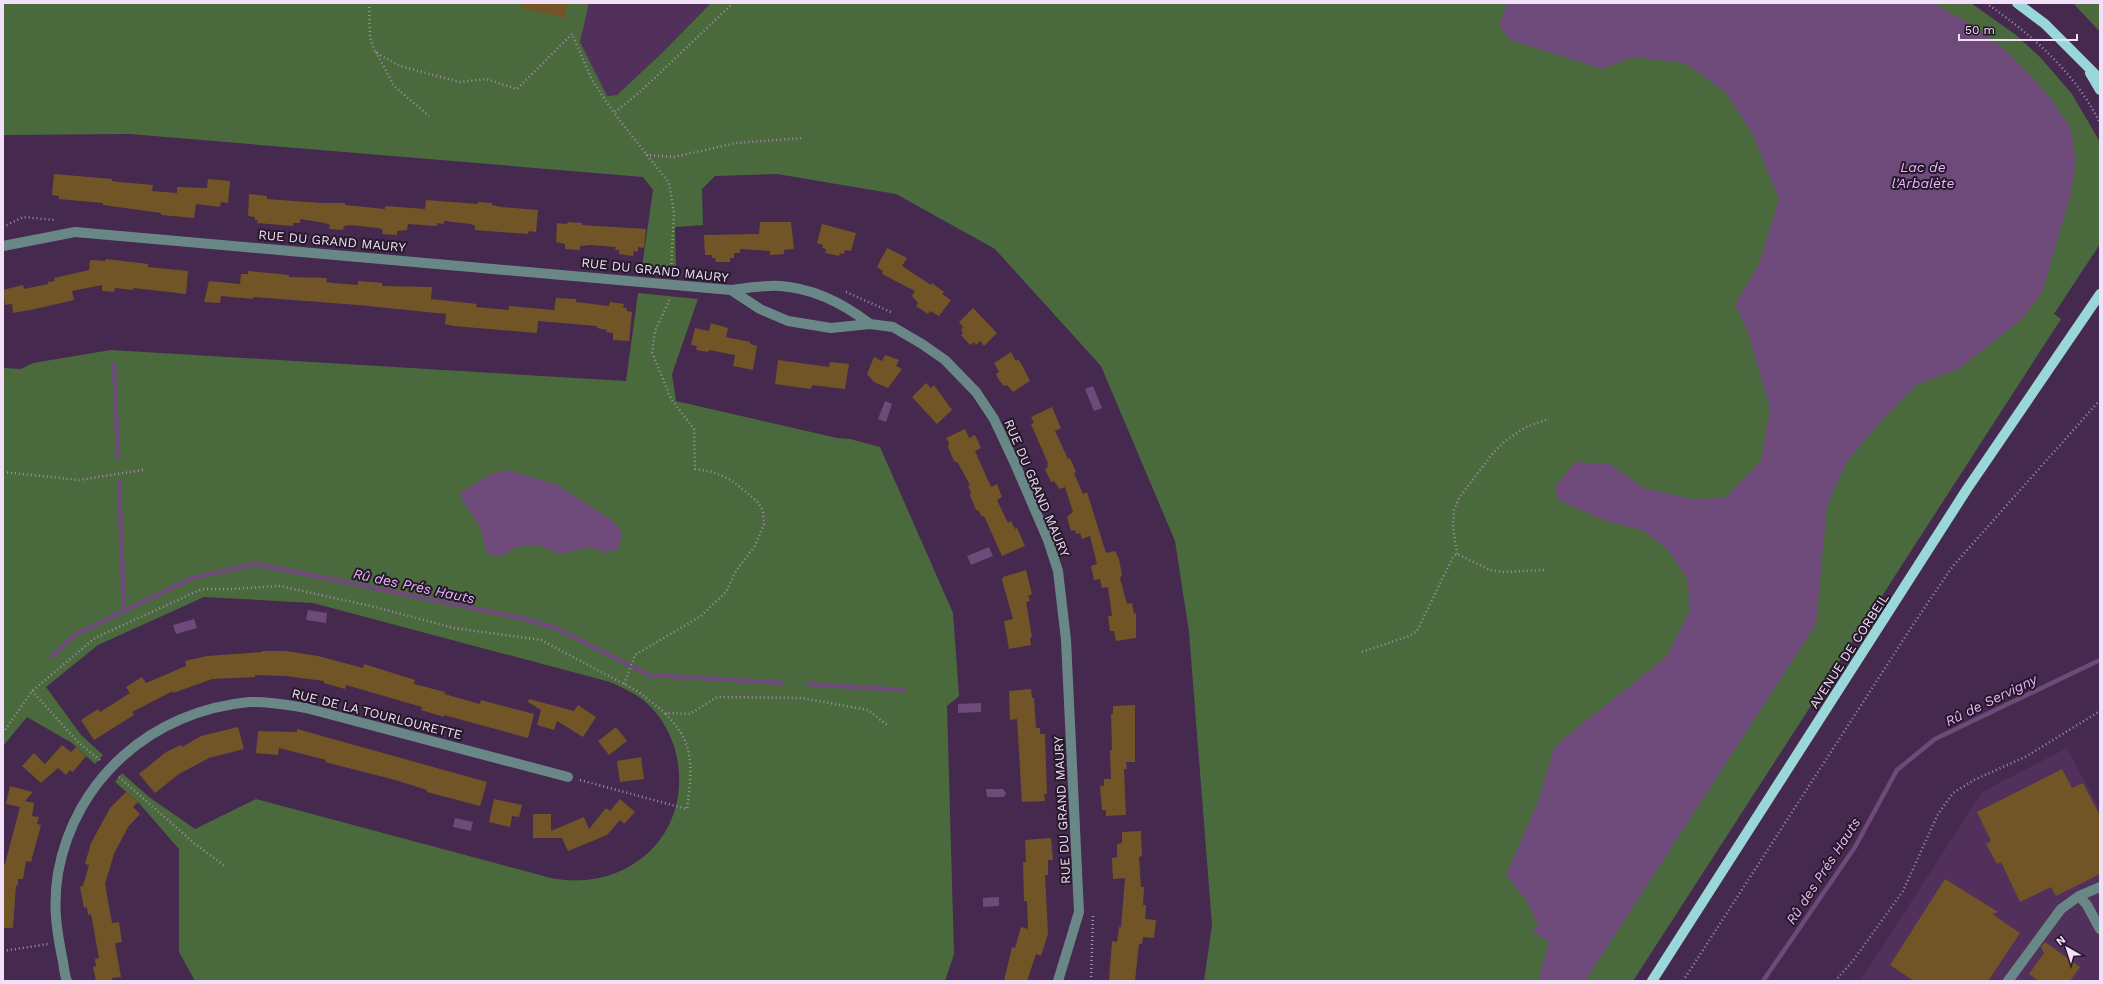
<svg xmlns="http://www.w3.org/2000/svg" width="2103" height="984" font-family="'Work Sans',sans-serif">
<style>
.built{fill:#51305c}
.green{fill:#4a6a3e}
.water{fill:#6d4a79}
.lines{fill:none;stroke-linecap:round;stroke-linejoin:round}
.stream{stroke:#6d4a79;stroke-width:4.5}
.building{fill:#715527}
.path{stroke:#a28caa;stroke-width:2.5;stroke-dasharray:1 3;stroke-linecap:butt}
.minor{stroke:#6a8788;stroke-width:10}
.major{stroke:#9ad7d9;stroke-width:10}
.labels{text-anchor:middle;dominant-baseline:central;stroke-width:4;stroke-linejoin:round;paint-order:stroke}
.street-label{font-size:13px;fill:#f1e0f8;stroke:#251829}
.water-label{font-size:14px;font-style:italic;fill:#ecb6ff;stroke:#251829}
</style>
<rect width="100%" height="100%" fill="#46294f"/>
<path class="built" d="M589,3H711L663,52L617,95L606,96L580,42Z
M2067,748L2100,810V981H1860L1982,792Z"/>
<path class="green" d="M3,3H589L580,42L607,96L617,95L663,52L711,3H1971L2016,35L2040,57L2072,94L2100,142V244L2054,314L2061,319L1633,981H1204L1212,925L1189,632L1175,541L1101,366L995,249L896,194L777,174L715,176L702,189L703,225L675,227L676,270L642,267L653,190L643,177L130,134L3,135Z
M2073,3H2100V32Z
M638,293L698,299L672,374L676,401L837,438L850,439L880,447L953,613L959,696L947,706L954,954L945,981H195L179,952V849L138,802L115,782L122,773L149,797L195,829L256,799L551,878C627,893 692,836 677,758C673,736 660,713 642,699C632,692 621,687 610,682L313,603L204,597L98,645L46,687L81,735L103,755L95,764L72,743L27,717L3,746V368L21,369L33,363L111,350L626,381Z"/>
<path class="water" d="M1507,3H1934L1970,24L2010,54L2050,97L2071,129L2076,163L2071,193L2042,293L2021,320L1960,368L1916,385L1880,422L1846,463L1827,506L1816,624L1585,981H1543L1539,977L1549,942L1532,931L1538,926L1527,901L1506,875L1539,799L1554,748L1568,735L1666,657L1689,612L1688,580L1668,550L1644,531L1606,521L1558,500L1555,487L1575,462L1610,464L1644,488L1692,499L1725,498L1761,461L1770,408L1747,329L1735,305L1759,264L1779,199L1753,135L1726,93L1685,63L1632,57L1603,69L1510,40L1499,25Z
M1093,386L1102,408L1094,411L1085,389Z
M885,401L892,404L886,422L878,419Z
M508,470L558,485L613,521L622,532L619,549L605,553L590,547L560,554L537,545L516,547L502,556L489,555C484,547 484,540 481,531C476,517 464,507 460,493L493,473Z
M989,547L993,556L971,565L967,556Z
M308,610L327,613L326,623L306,620Z
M194,619L197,628L176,634L173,625Z
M981,703V712L958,713V704Z
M986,789H1003L1006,793L1004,797H987Z
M455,818L473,822L471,831L453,827Z
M999,897V906L983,907V898Z"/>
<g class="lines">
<path class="stream" d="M114,364L118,457
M119,481L124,611
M52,656L75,635L192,578L256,564L521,618L556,628L649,675L782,683
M808,684L904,690
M1763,981L1855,847L1897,770L1935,739L2100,660"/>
</g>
<path class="building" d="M522,3H568L564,18L521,8Z
M54,174L112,179V181L119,182L153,185L152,191L177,193V187L207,188L208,179L230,181L228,203L221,202L220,207L196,204L194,218L161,215V213L103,205V203L59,199V196L52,195Z
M249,194L267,196V199L321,203H345V205L385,209V206L425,209L426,200L478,204V202L492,203V205L501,207L538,210L536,232L529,231L528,234L475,230V226L471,224L444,221V224L437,223V226L408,224L407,230L397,231V235L382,234L383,230L379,228L349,225L344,226L343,230L329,229L330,225L325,223L300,219V223H293V226L257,223L258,220H255V217L248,216Z
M568,222L582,223V225L646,229L644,248L638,247V252L634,251L633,256L619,254V250H615L616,247L590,245L580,246V250L565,249V244L556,242L557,223L567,224Z
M760,222H791L794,249L784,250V254L770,255V251L740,249V253H734V258H730V262H716L715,258H712V255H705L704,235L759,234Z
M822,224L856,233L851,251L845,250L844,254L840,253L839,256L825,253L826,249L822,248L823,245L817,243Z
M887,248L907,258L902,266L931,285L932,283L944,292L942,294L951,300L939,316L930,311L928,314L916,306L918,303L912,296L915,291L882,274L883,271L877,267Z
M106,259L148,264V267L188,271L186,294L133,288V290L115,288L114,292L102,291V285L72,291L74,300L35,309L13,313L12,304L5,305L3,290L23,285L24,289L48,284V282L55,281L54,278L89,270L90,260L105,261Z
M248,271L289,275V277L327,278L326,282L333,283L358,285V281L382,283V286L432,287L431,299L477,304L476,307L509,310V306L554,310L556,298L576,299V302L609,306L610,302L624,304L623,308H627V311L632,312L629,341L613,340V333L606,332L607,330L597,328V326L538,321L537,333L453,326L445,324L446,314L358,305L253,297V299L221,296L220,303L204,302L209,281L240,284L241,274H248Z
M973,308L997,333L984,346L980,341L976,345L974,342L970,345L961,335L963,333L961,330L963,327L959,322Z
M711,323L728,328L726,337L750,342V344L757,346L753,370L733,366L735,355L709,350L708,352L696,350L697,346L691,345L695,328L709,331Z
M1011,352L1016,361L1018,359L1022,365L1030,381L1013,392L1007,385L1004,386L999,380L996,374L999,372L994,363Z
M885,355L899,360L896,366L902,369L888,388L874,382L867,374L874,357L882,361Z
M778,360L829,367L830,362L849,364L845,389L812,385L811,389L775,384Z
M926,383L931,388L934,385L952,410L937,424L912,397Z
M1052,407L1061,428L1055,431L1068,459L1070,458L1076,472L1074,473L1083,494L1087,492L1106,553L1115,551L1119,559L1122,575L1120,578L1127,604L1132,603L1134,614L1136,613V638L1116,641L1114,631H1110L1108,616H1112L1108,587L1102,588L1100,579L1094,580L1091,566L1097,564L1090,536L1082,539L1080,533L1076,534L1075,530L1071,531L1067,517L1073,512L1065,487L1060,489L1054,481L1051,482L1045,469L1048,467L1047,464L1048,463L1031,424L1034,423L1031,417Z
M965,429L969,438L975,435L981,448L975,451L991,487L997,484L1002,497L997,500L1008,523L1011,521L1015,529L1017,528L1025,546L1002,556L984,516L982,517L979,511L976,510L970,495L971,492L968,486L970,485L958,463L954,461L948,447L949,443L946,438Z
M1026,570L1032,594L1028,596L1030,601L1026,602L1032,637L1030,638L1031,645L1009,649L1004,621L1013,619L1002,580L1003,577Z
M262,651H286L318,656L363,668L364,664L415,680L414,684L445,692L444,694L480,704L481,700L534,714L528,738L444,715V717L431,713L421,710L422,707L346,685L345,689L324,683V681L286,676L255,675V677L212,679L173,693V691L132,712L134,715L94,740L81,720L98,709L100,712L130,693L126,687L142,677L146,683L186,666L185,661L207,656L262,652Z
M1031,689L1032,698H1034L1036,728H1040V734H1045L1047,794H1044L1045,801L1022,802L1017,719L1010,720L1009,691Z
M529,699L574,711L578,705L596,717L583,737L557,721L554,730L537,725L541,710L528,702Z
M1135,705V762H1126L1127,769H1124L1126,815L1106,816V810H1102L1100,786H1104V779H1111L1110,750H1112L1111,714H1113V706Z
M238,727L244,749L209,758L179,774L155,793L139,774L166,752L181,745L182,747L201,736Z
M616,727L627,741L609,755L598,741Z
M297,729L487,782L480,806L427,792V790L395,780L325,762L326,760L279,748L278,755L256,753L258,731L297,732Z
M62,745L71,752L76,747L86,756L73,772L70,770L66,775L58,768L41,783L22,766L34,753L45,764Z
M641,757L644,779L620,782L617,761Z
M2062,769L2072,788L2083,783L2100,816V874L2056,896L2051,887L2020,902L2001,862L1997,864L1986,844L1991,841L1977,812Z
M10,786L33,792L25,801L34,803L32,816L39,817L37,824L41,825L31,862L26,861L23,879H18V886L16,885L13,928H3V864H5L20,807L6,804Z
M126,792L138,802L133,807L140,814L128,827L114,854L105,884L112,923L119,922L122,942L115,943L121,977L112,978V981H96L93,967L96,966L95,959L99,958L91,914L88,915L87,907L84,908L80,887L83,886L89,865L85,864L91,843L110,808Z
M494,799L522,805L519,817L512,816L510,827L489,822Z
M620,799L635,812L624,824L620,820L607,835L568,851L562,838H533V814H551V831L584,817L589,829L606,808L610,811Z
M1141,831L1142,856L1139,857L1141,887H1144L1143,905H1146L1145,919L1156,920L1154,938L1143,937L1142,944H1139L1135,981H1109L1112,941L1117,942L1119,927H1121L1125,878L1113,879L1112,858L1117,857V844L1122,843V832Z
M1051,838L1053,860H1048V875H1045L1048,934L1041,956L1036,954L1027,981H1004L1012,947L1015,948L1021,927L1028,929L1027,901H1024L1023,862H1026L1025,840Z
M1945,879L1998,912L1992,914L2020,933L1988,981H1914L1890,965Z
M2045,942L2080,967L2070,981H2039L2029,974L2044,953L2041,947Z"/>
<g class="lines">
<path class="path" d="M369,3L370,37L375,52L400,66L460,82L486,79L517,89L572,34L592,80L614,113
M1986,3C2032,35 2075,72 2100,123
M376,52L394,86L429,116
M646,155L674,157L736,143L803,138
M3,227L23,217L55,220
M671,272L674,213L669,183L614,113L641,91L733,3
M846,292L893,313
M3,472L79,480L143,470
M1457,554L1453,527L1454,510L1459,498L1493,453L1505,441L1526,427L1549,419
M1362,652L1409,636L1417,631L1453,557L1457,554L1490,570L1503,572L1545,570
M624,684L635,655L701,616L726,592L736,571L755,546L764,524L763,511L757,501L731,480L713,472L695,469L694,429L671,399L652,352L655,331L669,301V297
M32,691L78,742L102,762
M3,733L32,691L95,638L202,589H233L280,586L375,607L454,628L541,640L639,692L665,713L690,714L717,697L802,698L868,710L887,725
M119,777L195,844L226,867
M580,780L687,809C690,784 695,756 681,733C677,726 670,719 665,713
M3,951L48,944
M1091,981L1093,914
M1683,981L1909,631L1952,567L2100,400
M1835,981L1852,962L1903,891L1938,814L1953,793L1974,780L2027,756L2100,711"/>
<path class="minor" d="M3,246L75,232L731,290L760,309L788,321L831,328L870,324L893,327L922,344L945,360L976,392L994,419L1016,466L1048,540L1058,571L1066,640L1079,912L1058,981
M731,290C746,288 764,285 780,286C813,288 844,304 870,324
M2079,896L2087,905L2100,929
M67,981C64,974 64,965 62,957C56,927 53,904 58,873C75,778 153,711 249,702C268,701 288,705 306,708L568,777
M2008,981L2061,909L2079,896L2100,887"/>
<path class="major" d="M2017,3L2045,24L2100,79
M2090,73L2100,90
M1652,981L1967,489L2100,294"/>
</g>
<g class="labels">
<g class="street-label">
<text transform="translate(332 241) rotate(5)">RUE DU GRAND MAURY</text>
<text transform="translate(655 270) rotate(6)">RUE DU GRAND MAURY</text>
<text transform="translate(1037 488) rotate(67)">RUE DU GRAND MAURY</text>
<text transform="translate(1849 651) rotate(-57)">AVENUE DE CORBEIL</text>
<text transform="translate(377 714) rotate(14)">RUE DE LA TOURLOURETTE</text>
<text transform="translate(1062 810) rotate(-93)">RUE DU GRAND MAURY</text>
</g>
<g class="water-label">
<text x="1923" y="167">Lac de<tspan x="1923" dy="16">l'Arbalète</tspan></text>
<text transform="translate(414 586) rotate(12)">Rû des Prés Hauts</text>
<text transform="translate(1991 700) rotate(-26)">Rû de Servigny</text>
<text transform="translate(1823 871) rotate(-57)">Rû des Prés Hauts</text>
</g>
</g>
<rect width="2103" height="984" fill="none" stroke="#f1e0f8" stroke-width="8"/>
<g transform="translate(2067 948) rotate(321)" stroke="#251829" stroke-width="3" paint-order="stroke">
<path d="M0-3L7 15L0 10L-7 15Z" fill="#f1e0f8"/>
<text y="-6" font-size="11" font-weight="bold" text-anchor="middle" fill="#f1e0f8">N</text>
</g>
<path d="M1959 34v6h118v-6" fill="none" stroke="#f1e0f8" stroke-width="2"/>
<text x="1965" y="34" font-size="12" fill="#f1e0f8" stroke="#251829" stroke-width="3" paint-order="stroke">50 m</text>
</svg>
